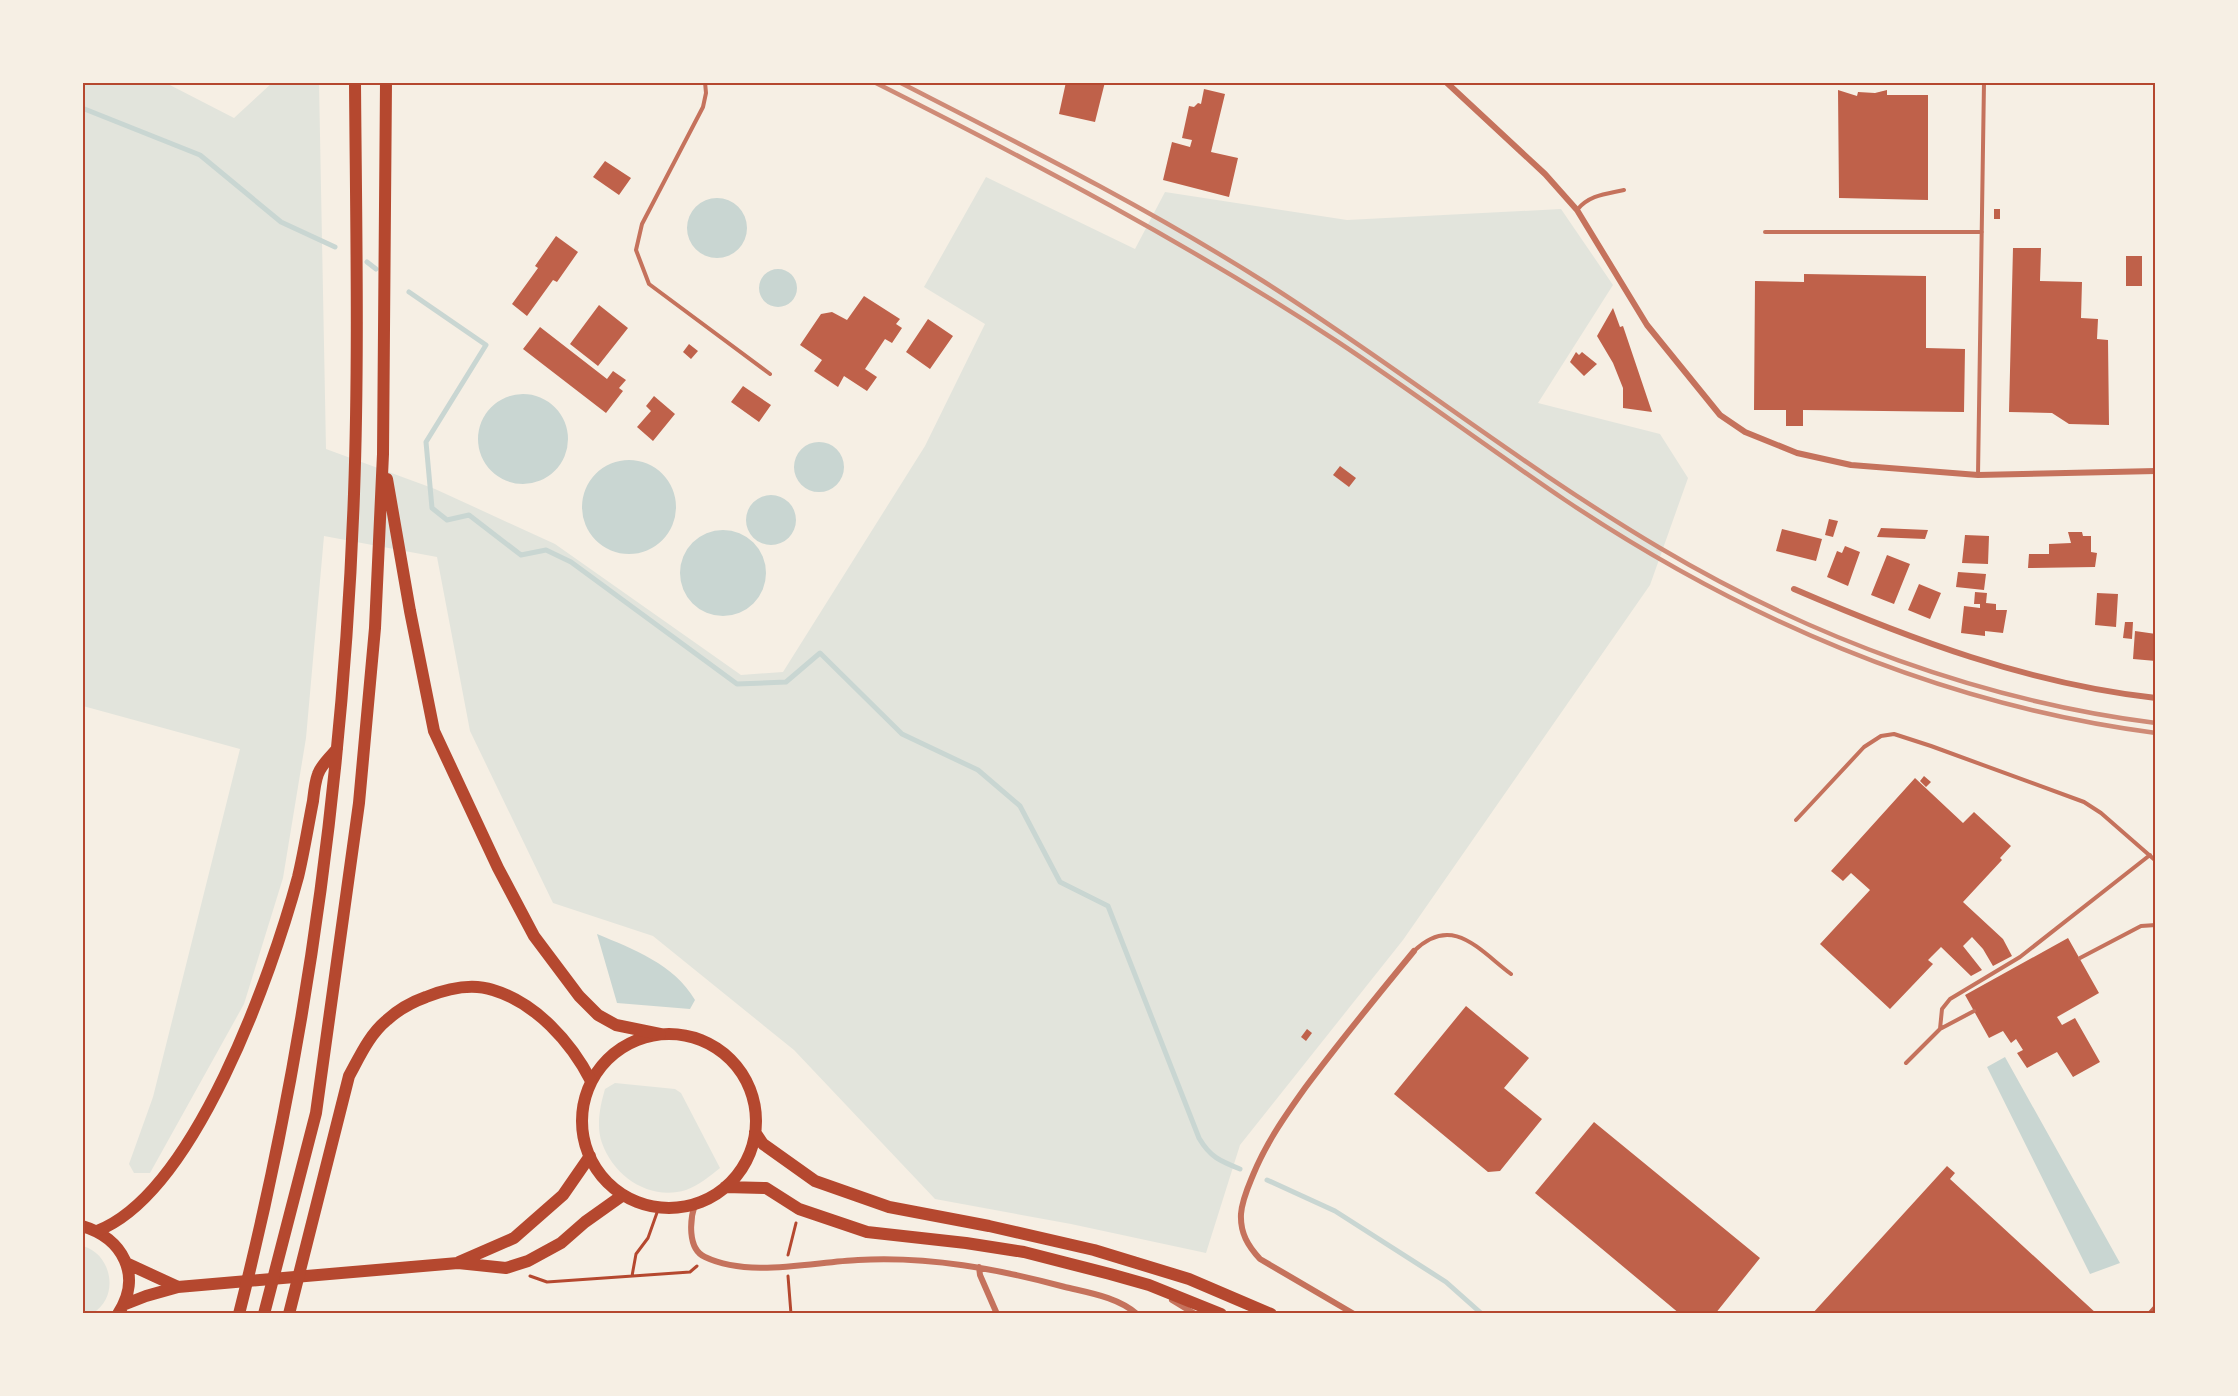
<svg xmlns="http://www.w3.org/2000/svg" width="2238" height="1396" font-family="Merriweather,serif">
<style>
.green{fill:#e2e4dc}
.water{fill:#c9d6d2}
.lines{fill:none;stroke-linecap:round;stroke-linejoin:round}
.stream{stroke:#c9d6d2;stroke-width:5}
.building{fill:#bf614a}
.path{stroke:#b5482f;stroke-width:3}
.service{stroke:#c5725c;stroke-width:4}
.minor{stroke:#c5725c;stroke-width:6}
.primary{stroke:#b5482f;stroke-width:12}
.trunk{stroke:#b5482f;stroke-width:12}
.rail{stroke:#cf8b77;stroke-width:4.5}
.neatline{fill:none;stroke:#b5482f;stroke-width:2}
</style>
<rect width="100%" height="100%" fill="#f6efe4"/>
<path class="green" d="M82,83H166L234,118L272,83H319L326,449L435,489L555,544L741,675L783,672L925,446L985,324L924,287L986,177L1135,249L1165,192L1347,220L1561,209L1613,285L1538,403L1660,434L1688,478L1650,585L1403,940L1240,1145L1206,1253L1071,1224L935,1199L794,1050L653,936L553,903L470,731L437,557L324,536L306,738L283,878L244,1004L150,1173H134L129,1164L153,1097L240,749L83,706Z
M615,1083L675,1089L681,1093L720,1168C709,1177 699,1185 686,1190C650,1201 614,1177 602,1143C596,1126 600,1106 605,1089Z
M83,1246C112,1254 120,1297 93,1313H83Z"/>
<path class="water" d="M687 228a30 30 0 1 1 60 0a30 30 0 1 1-60 0Z
M759 288a19 19 0 1 1 38 0a19 19 0 1 1-38 0Z
M478 439a45 45 0 1 1 90 0a45 45 0 1 1-90 0Z
M794 467a25 25 0 1 1 50 0a25 25 0 1 1-50 0Z
M582 507a47 47 0 1 1 94 0a47 47 0 1 1-94 0Z
M746 520a25 25 0 1 1 50 0a25 25 0 1 1-50 0Z
M680 573a43 43 0 1 1 86 0a43 43 0 1 1-86 0Z
M597,934C633,949 674,964 695,1000L690,1009L617,1003Z
M2005,1057L2120,1263L2090,1274L1987,1067Z"/>
<g class="lines">
<path class="stream" d="M82,108L200,155L281,222L335,247
M367,262L376,269
M409,292L486,345L426,442L432,508L447,520L469,515L521,555L546,550L571,562L737,684L786,682L820,653L902,734L978,770L1020,806L1060,882L1108,906L1199,1138C1210,1157 1220,1161 1240,1169
M1267,1180L1335,1211L1446,1282L1482,1314"/>
</g>
<path class="building" d="M1066,82H1105L1095,122L1059,114Z
M1204,89L1225,94L1211,152L1238,158L1229,197L1163,180L1172,142L1190,147L1192,140L1182,138L1189,106L1194,107L1198,103L1201,104Z
M1838,90L1857,96L1858,92L1875,93L1887,90V95H1928V200L1839,198Z
M605,161L631,178L619,195L593,177Z
M1994,209H2000V219H1994Z
M556,236L578,252L557,282L553,280L527,316L512,304L538,268L535,266Z
M2013,248H2041L2040,281L2082,282L2081,318L2098,319L2097,339L2108,340L2109,425L2069,424L2052,413L2009,412Z
M2126,256H2142V286H2126Z
M1804,274L1926,276V348L1965,349L1964,412L1803,410V426H1786V410H1754L1755,281L1804,282Z
M864,296L900,319L896,324L902,328L892,343L885,339L865,369L877,377L867,391L844,376L838,387L814,371L822,360L800,345L821,314L832,312L847,320Z
M599,305L628,328L598,366L570,344Z
M1613,308L1620,327L1623,326L1652,412L1623,408V388L1613,363L1597,336Z
M928,319L953,336L930,369L906,352Z
M540,327L607,379L613,371L626,380L619,388L623,391L606,413L523,349Z
M689,344L698,351L691,359L683,352Z
M1576,352L1579,355L1582,352L1597,364L1584,376L1570,362Z
M743,386L771,405L759,422L731,402Z
M654,396L675,414L653,441L637,427L651,411L646,406Z
M1340,466L1356,478L1349,487L1333,475Z
M1829,519L1838,521L1833,537L1825,535Z
M1881,528L1928,530L1925,539L1877,537Z
M1782,529L1822,539L1816,561L1776,551Z
M2068,532H2082L2083,536H2091V552L2097,553L2095,567L2028,568L2029,554H2049V544L2071,543Z
M1965,535L1989,536L1988,564L1962,563Z
M1845,546L1860,552L1848,586L1827,577L1837,551L1842,553Z
M1887,555L1910,564L1894,604L1871,595Z
M1958,572L1986,574L1984,590L1956,587Z
M1919,584L1941,593L1930,619L1908,610Z
M1975,592L1987,593L1986,603L1996,604V610H2007L2003,633L1985,631V636L1961,633L1964,606L1980,608V604H1974Z
M2097,593L2118,594L2116,627L2095,625Z
M2125,622H2133L2132,639L2123,638Z
M2135,631L2156,634V661L2133,659Z
M1924,776L1931,782L1926,787L1920,781Z
M1915,778L1963,823L1974,812L2011,846L2000,858L2002,860L1963,902L2003,939L2012,956L1993,966L1983,949L1972,937L1963,946L1982,970L1971,976L1941,947L1928,960L1933,964L1890,1009L1820,944L1870,890L1851,873L1843,881L1831,871Z
M2068,938L2099,993L2057,1017L2062,1025L2075,1018L2100,1062L2073,1077L2057,1052L2027,1068L2017,1053L2023,1050L2016,1039L2011,1043L2003,1031L1989,1038L1965,995Z
M1466,1006L1529,1058L1504,1088L1542,1119L1500,1171L1488,1172L1394,1094Z
M1307,1029L1312,1033L1306,1041L1301,1037Z
M1594,1122L1760,1258L1715,1314H1680L1535,1193Z
M1947,1166L1955,1173L1950,1179L2097,1314H1812Z
M2156,1303V1314H2146Z"/>
<g class="lines">
<path class="path" d="M788,1255L796,1223
M530,1276L547,1282L690,1272L697,1266
M632,1276L636,1254L648,1238L659,1207
M788,1276L791,1314"/>
<path class="service" d="M705,82L706,93L703,107L642,224L636,250L649,284L770,374
M1577,210C1589,195 1606,194 1624,190
M1765,232H1982
M1978,475L1984,82
M1796,820L1864,747L1881,736L1894,734L1931,746L2084,802L2101,813L2156,861
M1414,951C1452,914 1478,949 1511,974
M2080,958L2141,926L2156,925
M1940,1029L1942,1009L1950,999L2020,957L2150,855
M1906,1063L1940,1029L1974,1011"/>
<path class="minor" d="M1446,82L1545,174L1577,210L1647,325L1720,415L1745,432L1797,453L1851,465L1978,475L2156,471
M1794,589C1910,639 2029,684 2156,698
M695,1204C690,1219 687,1249 705,1257C749,1278 812,1262 858,1260C929,1256 998,1269 1065,1287C1090,1293 1117,1297 1137,1314
M979,1267L980,1275L997,1314
M1172,1300L1195,1314
M1354,1314L1260,1259C1248,1246 1240,1233 1241,1214C1242,1200 1248,1187 1253,1175C1266,1143 1285,1116 1305,1088C1340,1041 1377,996 1414,951"/>
<path class="primary" d="M582 1121a87 87 0 1 1 174 0a87 87 0 1 1-174 0Z
M755,1132L763,1144L815,1181L889,1207L989,1226L1094,1250L1189,1279L1271,1314
M725,1187L766,1188L799,1209L867,1232L966,1243L1024,1252L1110,1274L1149,1285L1221,1314
M82,1226C123,1238 143,1276 118,1314
M459,1262L514,1238L563,1195L590,1156
M126,1263L178,1287
M123,1305L146,1296L178,1287L458,1263L506,1268L528,1261L561,1243L585,1222L623,1195"/>
<path class="trunk" d="M387,479L410,611L434,731L498,868L534,936L579,996L598,1015L616,1025L660,1034
M97,1231C195,1193 272,973 298,877C304,852 308,826 313,801C314,792 315,782 318,774C321,765 331,756 337,749
M239,1314C307,1045 344,770 354,494C359,357 356,220 355,82
M264,1314L316,1113L359,803L375,628L383,454L386,82
M289,1314L349,1076C360,1056 369,1035 387,1020C398,1010 412,1002 426,997C446,989 472,983 493,990C536,1003 571,1042 591,1081"/>
<path class="rail" d="M874,82C1033,162 1189,244 1338,342C1415,393 1488,448 1565,500C1743,619 1942,705 2156,733
M899,82C1022,145 1146,207 1263,281C1397,366 1523,467 1660,548C1810,637 1982,701 2156,723"/>
</g>
<rect width="2238" height="1396" fill="none" stroke="#f6efe4" stroke-width="168"/>
<rect x="84" y="84" width="2070" height="1228" class="neatline"/>
</svg>
